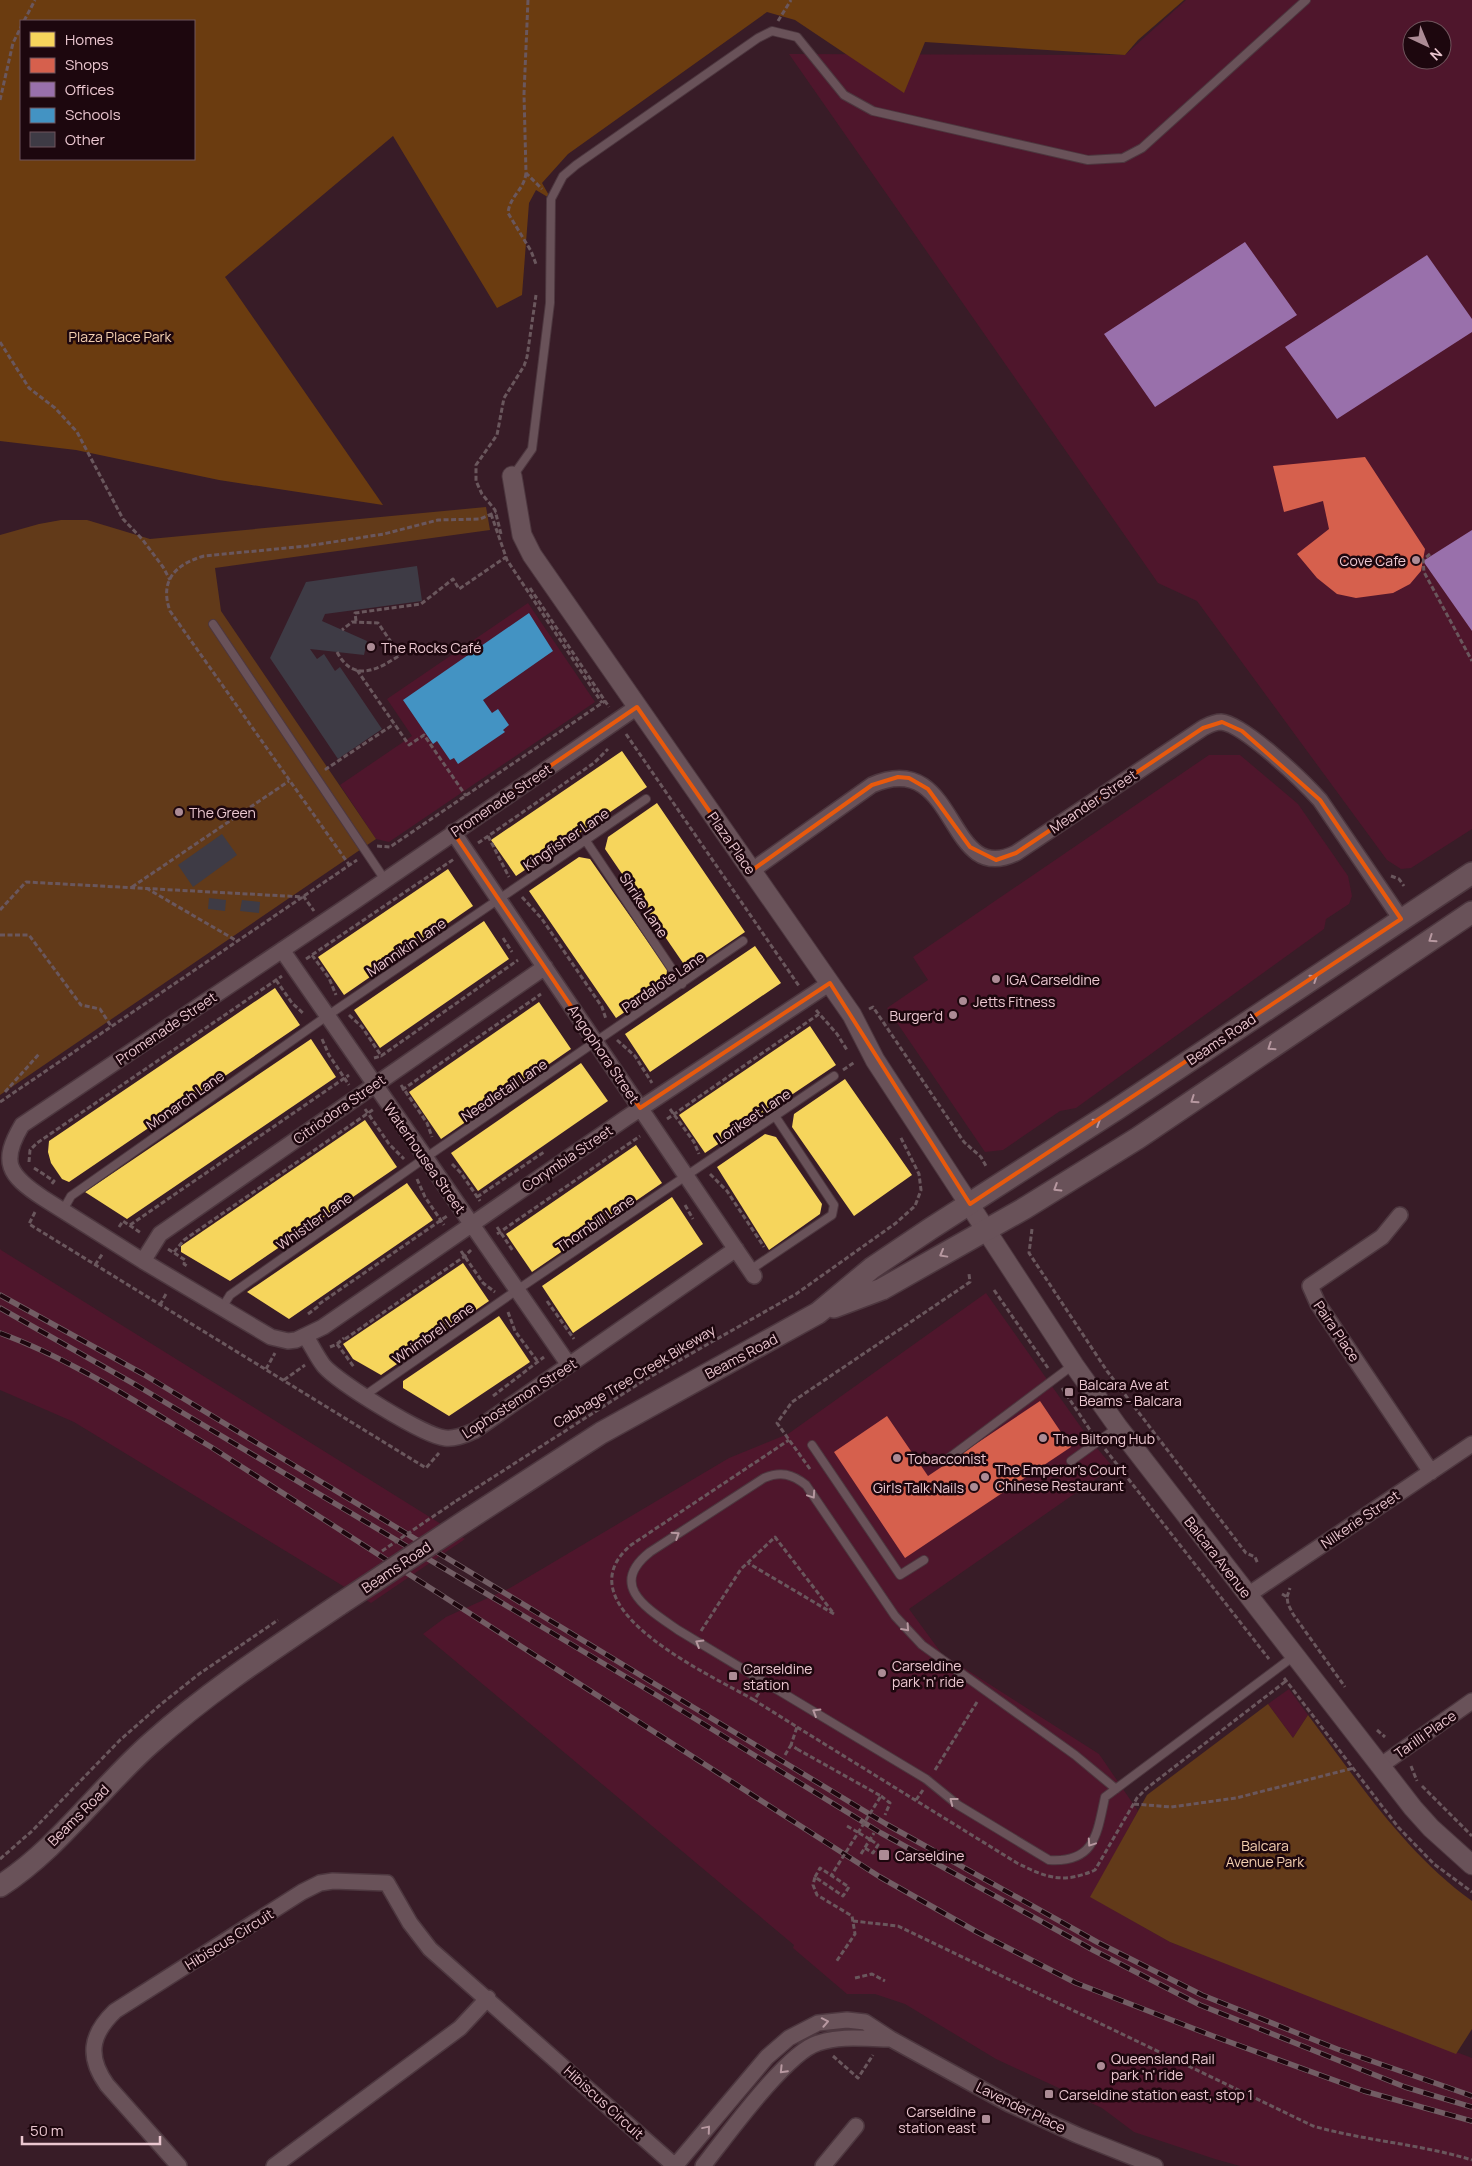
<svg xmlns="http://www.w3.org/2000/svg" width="1472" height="2166" font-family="Manrope,sans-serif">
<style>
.built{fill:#4f162c;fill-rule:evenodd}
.green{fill:#623a19}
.forest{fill:#6b3c10;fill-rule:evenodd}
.homes{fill:#f6d55c}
.shops{fill:#d6604d}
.offices{fill:#9970ab}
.schools{fill:#4393c3}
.building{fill:#3e3b45}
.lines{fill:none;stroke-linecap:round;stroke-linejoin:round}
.service-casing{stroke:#4d373f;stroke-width:10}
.minor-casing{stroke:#4d373f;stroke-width:18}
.tertiary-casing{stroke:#4d373f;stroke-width:21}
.secondary-casing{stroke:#4d373f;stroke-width:24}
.path{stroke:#6a575d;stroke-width:3;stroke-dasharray:5 2.5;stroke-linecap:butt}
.service{stroke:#695259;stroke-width:8}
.minor{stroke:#695259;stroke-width:15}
.tertiary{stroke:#695259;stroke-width:19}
.secondary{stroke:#695259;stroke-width:21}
.rail-casing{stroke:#725d64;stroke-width:5.5}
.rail{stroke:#1d070e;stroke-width:4;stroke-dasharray:11;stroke-linecap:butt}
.secondary-bridge-casing{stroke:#4d373f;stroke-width:24;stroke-linecap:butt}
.path-bridge{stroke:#6a575d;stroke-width:3;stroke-dasharray:5 2.5;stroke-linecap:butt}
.secondary-bridge{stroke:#695259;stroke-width:21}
.oneway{stroke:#b798a0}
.marked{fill:none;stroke:#e8590c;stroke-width:4;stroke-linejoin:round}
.poi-dot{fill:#ac8b95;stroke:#1d070e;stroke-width:2}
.labels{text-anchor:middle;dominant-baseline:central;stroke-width:5;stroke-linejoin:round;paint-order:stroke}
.park-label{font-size:14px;fill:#f5d0b1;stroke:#1d070e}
.poi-label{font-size:14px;fill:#ebc7d0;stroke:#1d070e;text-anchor:start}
.street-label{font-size:14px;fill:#ebc7d0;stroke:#1d070e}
</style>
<rect width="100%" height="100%" fill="#381c27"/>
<path class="built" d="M1186,0H1472V829L1411,868L1401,869L1387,860L1197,601L1158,583L789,54L1125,55ZM1412,30H1442V60H1412Z
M528,603L595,702L389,842L376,839L340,785L412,736L387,699Z
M1209,755H1240L1298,804L1348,876L1352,896L1349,904L1326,919L1324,929L1076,1108L1060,1111L1003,1150L985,1152L887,1008L928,980L913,957Z
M0,1249L1,1250L465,1539L371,1603L74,1422L0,1390Z
M986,1293L1090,1440L1113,1467L909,1609L942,1654L1099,1754L1138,1811L1091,1897L1170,1942L1472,2058V2166H1240L1215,2159L1134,2132L1102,2108L996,2059L905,2004L875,1994H847L793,1948L794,1945L423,1634L446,1617L510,1588L729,1458L788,1434Z
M1289,1689L1308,1715L1293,1738L1268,1704Z"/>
<path class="green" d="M486,507L490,530L215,568L221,611L376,839L0,1095V535L39,524L61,520H87L150,539Z
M1268,1704L1293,1738L1308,1715C1358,1781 1404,1852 1472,1901V2029L1456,2054L1170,1942L1090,1897L1147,1795Z"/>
<path class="forest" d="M0,0H1184L1138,40L1125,55L925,42L904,93L795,20L767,12L568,154L542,183L551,199L536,190L529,203L522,295L497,308L393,136L225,277L383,505L219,480L76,450L0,441ZM21,21H194V159H21Z"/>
<path class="homes" d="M622,751L647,787L516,876L491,840Z
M657,803L745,932L696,965L683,963L605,849L608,837Z
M579,857L590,859L667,969L666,984L616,1018L529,891Z
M448,869L473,906L344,995L318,957Z
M484,921L509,959L380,1048L354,1010Z
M755,946L781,983L650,1072L625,1034Z
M275,988L300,1025L69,1182L62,1179L51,1163L48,1152L49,1141Z
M539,1002L571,1049L441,1139L409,1092Z
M810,1026L836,1065L705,1153L679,1115Z
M311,1039L336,1077L127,1219L85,1192Z
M581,1063L608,1101L478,1191L451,1153Z
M845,1079L912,1175L854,1216L792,1127L794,1114Z
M365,1120L397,1167L230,1281L181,1252V1246Z
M765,1134L776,1137L822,1204L820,1214L769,1250L717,1167Z
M636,1145L662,1183L532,1272L506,1234Z
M407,1183L433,1220L289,1319L247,1292Z
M672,1197L703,1244L573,1333L542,1286Z
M463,1263L489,1301L381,1375L353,1359L343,1344Z
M499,1316L530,1362L449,1416L403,1388V1381Z"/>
<path class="shops" d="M1365,457L1425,549L1421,571L1410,584L1393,593L1356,598L1337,594L1317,578L1297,554L1329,529L1323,501L1284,512L1273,466Z
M1040,1401L1071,1447L905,1558L834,1452L887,1416L928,1476Z"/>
<path class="offices" d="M1245,242L1297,315L1155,407L1104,334Z
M1427,255L1472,319V332L1337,419L1285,347Z
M1472,530V631L1423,561Z"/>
<path class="schools" d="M529,613L553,651L483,700L492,713L498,709L509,725L503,730L505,732L458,764L454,758L450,760L437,741L433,744L403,700Z"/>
<path class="building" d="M417,566L422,601L325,614L322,621L367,641L364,655L310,649L317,659L324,654L335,671L340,667L382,729L338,759L270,658L306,582Z
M222,834L237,855L193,887L178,865Z
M209,898L226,900L225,911L208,909Z
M242,900L260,902L259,913L240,911Z"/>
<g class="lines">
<defs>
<path id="service" d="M513,476L532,449L550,303L551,199L563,176L576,165L758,38L772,31L797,37L844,95L873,111L1088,160L1123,158L1142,148L1306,0
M213,624L385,880
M586,841L682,984
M63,1210L71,1196L327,1016L646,799
M750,1270L832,1215L834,1205L775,1116
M222,1308L230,1295L425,1158L743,941
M364,1396L517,1290L834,1076
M812,1445L900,1575L924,1560
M945,1461L1073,1365
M1071,1461L1118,1427
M1116,1789L1075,1755L922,1645L895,1616L806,1485C792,1474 781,1471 764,1478L650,1552C607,1586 648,1609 678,1630L926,1779L958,1805L1049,1860C1095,1863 1097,1834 1105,1797L1294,1656"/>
<path id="minor" d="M637,707L355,901L22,1125C0,1162 8,1175 43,1198L143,1261L271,1337L288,1341L296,1340L323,1327L626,1118L830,983
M453,832L754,1276
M751,871L872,785C959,747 945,888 1016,853L1203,728C1209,725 1214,722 1221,722C1244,724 1303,781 1320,800L1401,919
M282,950L569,1365
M1400,1215L1382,1237L1310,1286L1318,1304L1431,1472
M143,1261L160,1234L545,967
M306,1337C312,1346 317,1357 324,1366C339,1383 424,1436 445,1438C456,1439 464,1435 474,1431L736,1249
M1248,1595L1472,1444
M1380,1766L1472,1701
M179,2166L107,2085C87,2057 90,2035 115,2011L302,1892L320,1883L333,1881L387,1883L410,1923L430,1949L675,2166L767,2057L789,2038L818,2023L847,2020L865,2022L891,2039L1009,2104L1077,2135L1155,2166
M274,2166L460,2028L488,1998
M703,2166C725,2138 787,2052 818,2043C841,2035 867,2039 891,2039
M823,2166L856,2126"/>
<path id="tertiary" d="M512,476L522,535L532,555L852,1015L875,1060L1074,1365L1118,1427L1413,1808L1431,1828L1472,1865"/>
<path id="secondary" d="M834,1307L882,1289L1025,1208L1138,1138L1472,912
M470,1518L601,1433L818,1313L872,1268L930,1229L1117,1109L1472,873
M0,1886C57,1850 100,1788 151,1743C209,1691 275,1648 340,1604"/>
</defs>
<use href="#service" class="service-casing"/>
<use href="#minor" class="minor-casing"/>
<use href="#tertiary" class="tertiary-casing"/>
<use href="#secondary" class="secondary-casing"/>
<path class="path" d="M528,0L524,94L526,173L542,189
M24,21L35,0
M778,21L791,0
M0,100L13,43L21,27
M526,173C524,191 510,195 508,213L531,251L536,264
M0,342L29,388L55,408L77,432L123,519L142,539L163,567L170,580
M491,514L507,560L602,703
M501,534L495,510L482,494L476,481V465L497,435L504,398L524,366L527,357L536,295
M1430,554L1423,560L1424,572L1472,661
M530,588L609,707
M356,621L355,613L421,604L453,579L459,589L506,557
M337,652C353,683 378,670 400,655L378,623L352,622L342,630
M357,670L409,745L424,735L466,796
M626,734L799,986
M327,770L326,769L394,724
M488,836L509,877
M478,843L594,763L608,749
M377,846L390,847L605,701
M350,866L170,611C159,580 176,564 204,556L307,546L384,534L438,520L480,519L496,512
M1391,876L1399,879L1404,886
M132,887L289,781
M146,888L237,941
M522,897L542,919L602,1007L606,1019
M0,910L26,882L304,897L314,911
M0,935H29L81,1005L100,1009L111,1026
M503,938L512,952
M312,955L329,978L336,995
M306,959L454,859
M276,980L292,1003L304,1014
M869,1009L873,1007L964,1142L981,1157L986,1166
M816,1010L837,1034L847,1050
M349,1015L362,1027L382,1057
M322,1039L329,1055L349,1085
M617,1040L635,1056L652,1083
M374,1058L381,1056L518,960
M843,1070L855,1062
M401,1085L427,1123L432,1137
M402,1090L541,994
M5,1092L39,1054
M0,1102L357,860
M365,1109L389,1144L404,1159
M670,1109L694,1142L699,1154
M667,1119L819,1014
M29,1162L30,1150L37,1143L282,976
M452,1164L461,1173L480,1201
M34,1168L54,1181L51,1185
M710,1174L727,1191L764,1247
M417,1179L425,1197L444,1225
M477,1197L544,1152
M685,1205L693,1219
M35,1212L29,1224L426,1468L439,1453
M130,1225L349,1075
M119,1227L123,1221L141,1233
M497,1227L513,1251
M1032,1229L1029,1253L1107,1371L1246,1553L1255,1557L1258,1564
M497,1234L640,1136
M168,1249L185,1260L184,1264L187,1266
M461,1251L483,1283L495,1292
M174,1252L184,1240L374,1109
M95,1265L103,1253
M994,1290L1048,1368
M547,1301L574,1339
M319,1304L447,1216
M160,1305L167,1292
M508,1312L515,1331L538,1362
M308,1314L320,1305
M345,1339L465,1256L471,1250
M337,1344L344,1338
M330,1347L337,1344L354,1367
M266,1369L275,1353
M284,1380L305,1365
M1062,1388L1092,1433
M493,1396L544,1357
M1105,1449L1269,1659
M810,1469L777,1423L792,1402L970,1282L969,1274
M456,1501L643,1381L796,1294L896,1223L915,1206L921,1190L919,1174L900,1136
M1282,1594L1287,1597L1288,1604L1293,1614L1345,1687
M1287,1597L1290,1588
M701,1631L741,1569L775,1537L834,1614L748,1563
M1284,1678L1398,1827L1434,1864L1472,1892
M759,1693L754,1700L797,1727L791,1745L797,1749
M754,1700C713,1676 558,1607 631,1545L789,1440
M797,1727L1017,1863C1047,1878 1063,1884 1095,1870L1137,1798L1147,1788L1286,1681
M1377,1730L1385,1737
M785,1755L791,1745
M1411,1766L1417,1781
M935,1770L977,1702
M1422,1786L1472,1836
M881,1796L890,1803L885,1815
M916,1800L923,1790
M1134,1804L1171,1807L1236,1798L1354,1768
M847,1826L859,1833
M865,1848L873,1853L878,1845L871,1840
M861,1854L874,1833
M0,1859L32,1831L120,1740L160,1705L199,1674L278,1620
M815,1877L820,1868L849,1887L843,1896L815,1877L813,1885L817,1895L852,1916L855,1934L836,1962
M853,1921L898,1926L1313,2126C1366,2141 1420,2144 1472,2160
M855,1978L872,1974L885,1981
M833,2056L858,2078L873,2055"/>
<use href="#service" class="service"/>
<use href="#minor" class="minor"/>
<use href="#tertiary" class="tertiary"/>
<use href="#secondary" class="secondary"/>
<defs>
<path id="rail" d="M0,1295L143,1374L886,1824L1097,1942L1202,1995L1337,2049L1472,2096
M0,1308L136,1385L658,1696L881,1833L1093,1950L1200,2005L1405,2087L1472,2107
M0,1333C74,1360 144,1407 211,1447L880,1877L977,1932L1076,1983L1213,2036L1364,2091L1472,2121"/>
</defs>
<use href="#rail" class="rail-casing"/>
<use href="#rail" class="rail"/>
<defs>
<path id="secondary-bridge" d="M340,1604L470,1518"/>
</defs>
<use href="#secondary-bridge" class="secondary-bridge-casing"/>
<path class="path-bridge" d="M382,1551L456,1501
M797,1749L881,1796L831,1876
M859,1833L871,1840"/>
<use href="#secondary-bridge" class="secondary-bridge"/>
</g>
<defs><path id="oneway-chevron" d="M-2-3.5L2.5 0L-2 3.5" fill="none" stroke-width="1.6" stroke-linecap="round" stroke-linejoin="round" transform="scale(1.25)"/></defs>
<g class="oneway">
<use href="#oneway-chevron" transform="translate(1432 939) rotate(146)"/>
<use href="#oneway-chevron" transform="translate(1314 978) rotate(-34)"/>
<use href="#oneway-chevron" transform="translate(1271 1047) rotate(146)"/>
<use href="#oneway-chevron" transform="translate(1194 1100) rotate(146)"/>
<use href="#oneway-chevron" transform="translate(1097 1122) rotate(-33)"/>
<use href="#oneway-chevron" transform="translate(1057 1188) rotate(148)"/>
<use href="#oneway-chevron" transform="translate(943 1254) rotate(151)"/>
<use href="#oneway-chevron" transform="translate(812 1495) rotate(56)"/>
<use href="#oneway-chevron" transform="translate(676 1535) rotate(-33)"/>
<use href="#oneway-chevron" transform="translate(906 1628) rotate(48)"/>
<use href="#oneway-chevron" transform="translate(699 1643) rotate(-149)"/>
<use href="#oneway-chevron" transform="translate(816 1712) rotate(-149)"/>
<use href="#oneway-chevron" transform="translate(953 1801) rotate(-142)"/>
<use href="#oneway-chevron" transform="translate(1091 1843) rotate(124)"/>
<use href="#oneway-chevron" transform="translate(825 2022) rotate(-11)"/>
<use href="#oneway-chevron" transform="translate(783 2070) rotate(134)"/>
<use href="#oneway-chevron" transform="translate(707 2129) rotate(-50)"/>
</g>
<path class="marked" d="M637,707L751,871L872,785L898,777L909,778L928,789L970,847L996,860L1016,853L1203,728L1222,722L1242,731L1320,800L1401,919L970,1204L830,983L640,1108L453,832Z"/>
<g class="poi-dot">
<circle cx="1416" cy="560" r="5"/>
<circle cx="371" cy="647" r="5"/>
<circle cx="179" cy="812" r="5"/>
<circle cx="996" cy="979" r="5"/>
<circle cx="963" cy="1001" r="5"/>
<circle cx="953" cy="1015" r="5"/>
<rect x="1064" y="1387" width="10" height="10" rx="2.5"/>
<circle cx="1043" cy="1438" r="5"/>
<circle cx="897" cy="1458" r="5"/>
<circle cx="985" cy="1477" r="5"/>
<circle cx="974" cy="1487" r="5"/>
<circle cx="882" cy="1673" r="5"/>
<rect x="728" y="1671" width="10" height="10" rx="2.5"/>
<rect x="878" y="1849" width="12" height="12" rx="2.5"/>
<circle cx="1101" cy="2066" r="5"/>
<rect x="1044" y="2089" width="10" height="10" rx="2.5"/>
<rect x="981" y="2114" width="10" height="10" rx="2.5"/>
</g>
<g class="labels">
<g class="park-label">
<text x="120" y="336">Plaza Place Park</text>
<text x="1265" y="1845">Balcara<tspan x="1265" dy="16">Avenue Park</tspan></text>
</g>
<g class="poi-label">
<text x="1406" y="560" text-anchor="end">Cove Cafe</text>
<text x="381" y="647">The Rocks Café</text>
<text x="189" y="812">The Green</text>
<text x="1006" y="979">IGA Carseldine</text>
<text x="973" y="1001">Jetts Fitness</text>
<text x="943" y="1015" text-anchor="end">Burger'd</text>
<text x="1079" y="1384">Balcara Ave at<tspan x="1079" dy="16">Beams - Balcara</tspan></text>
<text x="1053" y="1438">The Biltong Hub</text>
<text x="907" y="1458">Tobacconist</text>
<text x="995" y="1469">The Emperor's Court<tspan x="995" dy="16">Chinese Restaurant</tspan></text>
<text x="964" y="1487" text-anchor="end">Girls Talk Nails</text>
<text x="892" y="1665">Carseldine<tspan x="892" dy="16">park 'n' ride</tspan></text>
<text x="743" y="1668">Carseldine<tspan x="743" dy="16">station</tspan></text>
<text x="895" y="1855">Carseldine</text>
<text x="1111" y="2058">Queensland Rail<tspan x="1111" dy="16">park 'n' ride</tspan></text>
<text x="1059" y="2094">Carseldine station east, stop 1</text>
<text x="976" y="2111" text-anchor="end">Carseldine<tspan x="976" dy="16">station east</tspan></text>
</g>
<g class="street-label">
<text transform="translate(501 800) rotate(-34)">Promenade Street</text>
<text transform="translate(1093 801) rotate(-34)">Meander Street</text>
<text transform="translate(566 839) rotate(-34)">Kingfisher Lane</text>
<text transform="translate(732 843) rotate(55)">Plaza Place</text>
<text transform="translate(644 905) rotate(56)">Shrike Lane</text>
<text transform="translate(406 947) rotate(-34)">Mannikin Lane</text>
<text transform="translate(663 982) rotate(-34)">Pardalote Lane</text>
<text transform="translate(166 1028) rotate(-34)">Promenade Street</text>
<text transform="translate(1221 1039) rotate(-34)">Beams Road</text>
<text transform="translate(604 1054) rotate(56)">Angophora Street</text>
<text transform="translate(504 1090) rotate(-34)">Needletail Lane</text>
<text transform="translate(185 1100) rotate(-35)">Monarch Lane</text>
<text transform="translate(339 1109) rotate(-35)">Citriodora Street</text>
<text transform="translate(753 1116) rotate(-34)">Lorikeet Lane</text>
<text transform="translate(425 1158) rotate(55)">Waterhousea Street</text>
<text transform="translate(567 1158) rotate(-34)">Corymbia Street</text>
<text transform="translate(314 1221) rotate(-35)">Whistler Lane</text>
<text transform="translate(595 1223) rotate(-34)">Thornbill Lane</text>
<text transform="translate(1337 1331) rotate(56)">Paira Place</text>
<text transform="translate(433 1333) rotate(-35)">Whimbrel Lane</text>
<text transform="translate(741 1356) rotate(-28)">Beams Road</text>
<text transform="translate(634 1376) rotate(-31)">Cabbage Tree Creek Bikeway</text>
<text transform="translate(519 1398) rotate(-33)">Lophostemon Street</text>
<text transform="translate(1360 1519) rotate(-34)">Nilkerie Street</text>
<text transform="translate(1218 1557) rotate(52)">Balcara Avenue</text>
<text transform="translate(396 1567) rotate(-34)">Beams Road</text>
<text transform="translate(1425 1734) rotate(-35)">Tarilli Place</text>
<text transform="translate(78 1815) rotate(-45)">Beams Road</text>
<text transform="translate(229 1939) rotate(-32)">Hibiscus Circuit</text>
<text transform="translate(604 2102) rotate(42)">Hibiscus Circuit</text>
<text transform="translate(1021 2107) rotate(26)">Lavender Place</text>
</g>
</g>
<rect x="20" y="20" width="175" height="140" fill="#1d070e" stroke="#6f545c"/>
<rect x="30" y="32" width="25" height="15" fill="#f6d55c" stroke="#6f545c"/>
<text x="65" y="45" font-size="15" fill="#ebc7d0">Homes</text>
<rect x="30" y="58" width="25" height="15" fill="#d6604d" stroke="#6f545c"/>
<text x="65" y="70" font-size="15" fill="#ebc7d0">Shops</text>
<rect x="30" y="82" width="25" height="15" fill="#9970ab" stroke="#6f545c"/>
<text x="65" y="95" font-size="15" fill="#ebc7d0">Offices</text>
<rect x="30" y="108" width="25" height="15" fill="#4393c3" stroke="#6f545c"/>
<text x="65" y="120" font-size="15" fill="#ebc7d0">Schools</text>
<rect x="30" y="132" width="25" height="15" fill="#3e3b45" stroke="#6f545c"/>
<text x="65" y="145" font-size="15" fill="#ebc7d0">Other</text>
<g transform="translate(1427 45) rotate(136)"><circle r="24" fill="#1d070e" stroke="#6f545c"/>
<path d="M0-4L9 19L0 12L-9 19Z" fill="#ac8b95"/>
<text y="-8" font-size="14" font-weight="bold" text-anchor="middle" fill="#ebc7d0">N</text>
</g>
<path d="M22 2136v8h138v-8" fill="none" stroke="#ebc7d0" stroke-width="2.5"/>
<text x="30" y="2136" font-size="15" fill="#ebc7d0" stroke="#1d070e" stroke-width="4" paint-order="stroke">50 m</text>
</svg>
